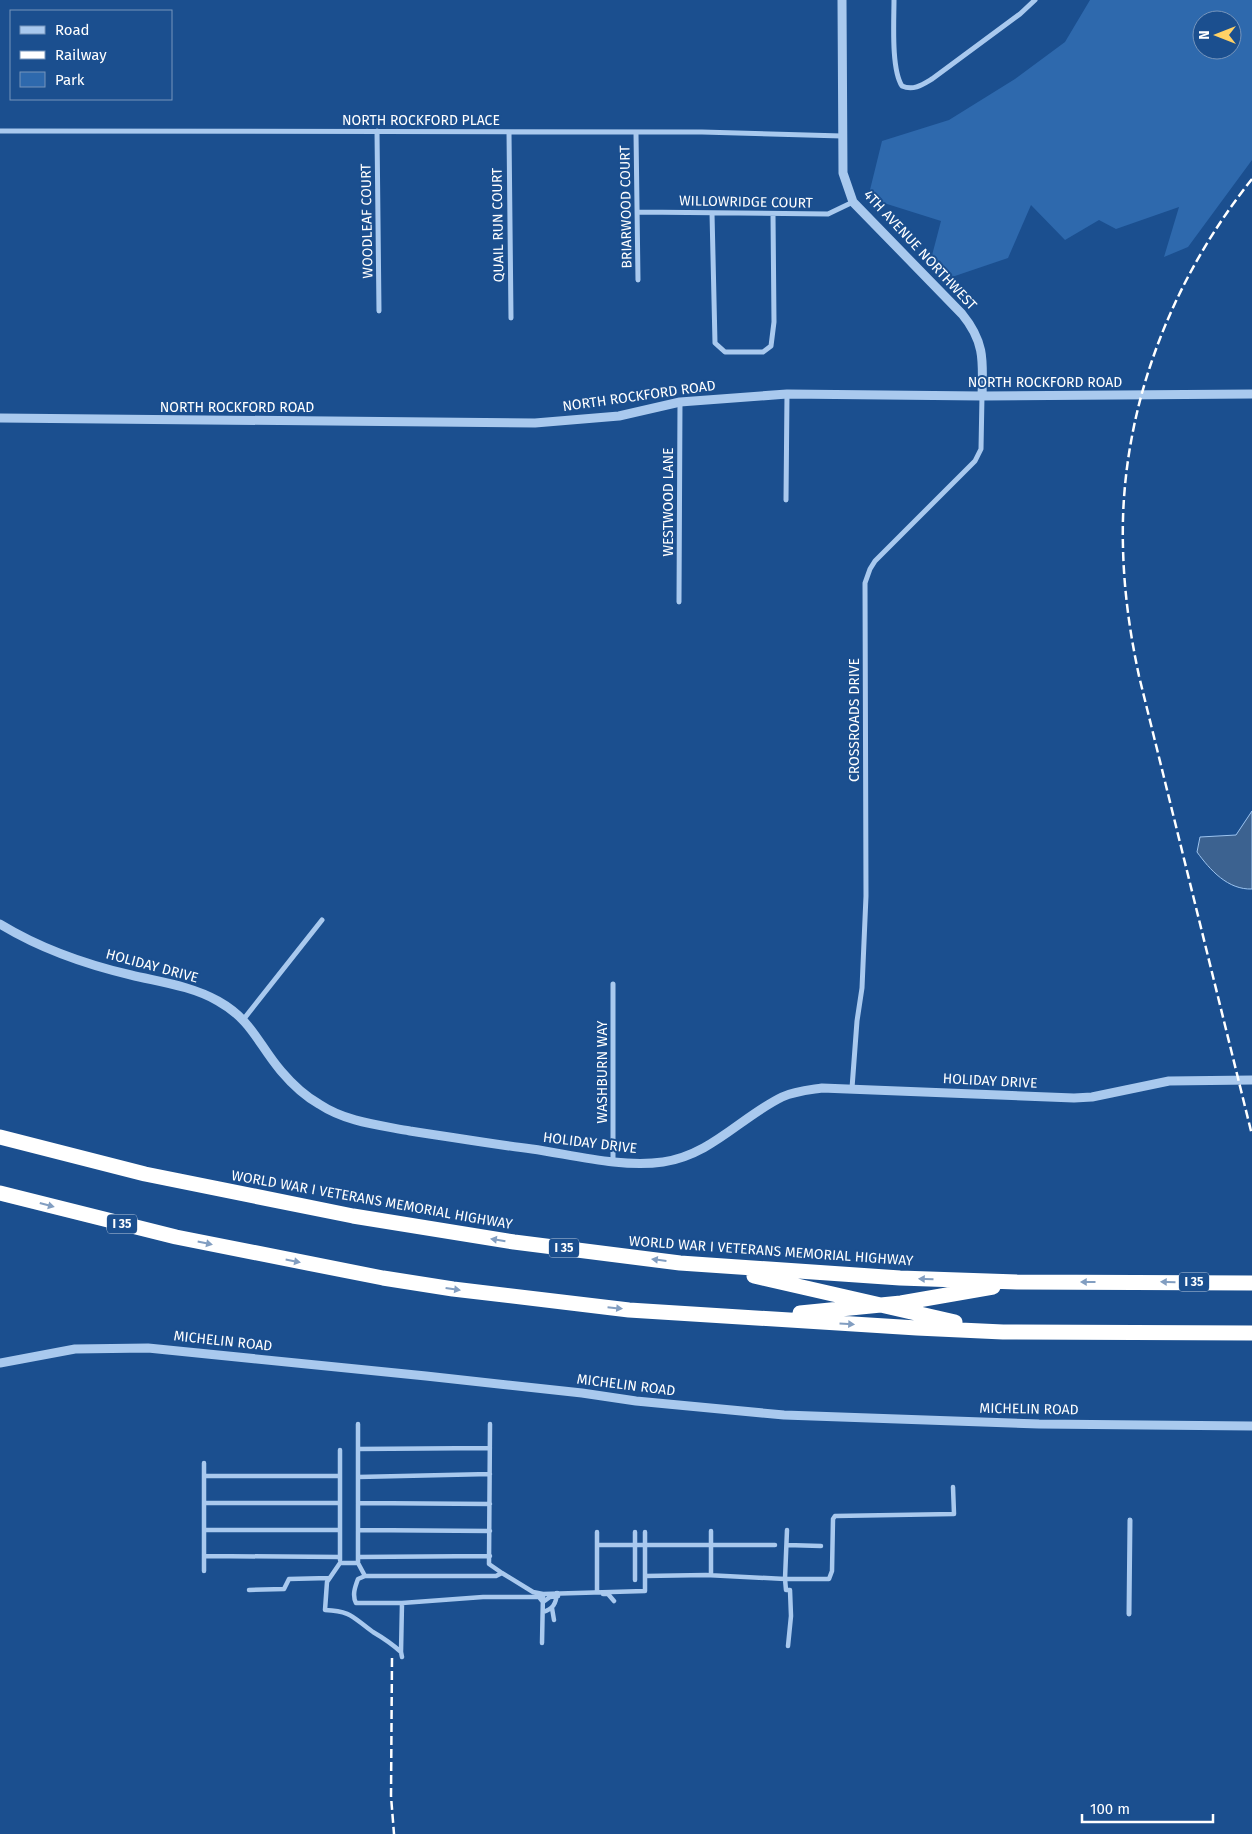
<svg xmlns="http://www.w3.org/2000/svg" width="1252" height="1834" font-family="'Fira Sans',sans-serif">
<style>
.green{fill:#2e69ad;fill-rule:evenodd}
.water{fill:#3c6290;stroke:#9cc4f0}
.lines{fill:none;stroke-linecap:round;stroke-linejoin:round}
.pedestrian{stroke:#a9c9ee;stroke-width:4.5}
.minor{stroke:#a9c9ee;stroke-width:5}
.tertiary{stroke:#a9c9ee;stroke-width:9}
.motorway{stroke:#fff;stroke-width:15}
.rail{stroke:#fff;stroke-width:2.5;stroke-dasharray:9 4;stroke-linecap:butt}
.oneway{fill:#829ec1}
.labels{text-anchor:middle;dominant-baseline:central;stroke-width:4;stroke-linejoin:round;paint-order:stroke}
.shield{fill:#1b4f8f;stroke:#bbcadd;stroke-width:1}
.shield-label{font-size:12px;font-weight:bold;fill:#fff}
.street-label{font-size:14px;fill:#fff;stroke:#1b4f8f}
</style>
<rect width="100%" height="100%" fill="#1b4f8f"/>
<path class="green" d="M1090,0H1252V160L1188,247L1164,257L1179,207L1116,229L1099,220L1065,240L1031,205L1008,258L949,278L929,267L941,221L868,198L882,141L949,120L1015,79L1065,42ZM1202,20H1232V50H1202Z"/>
<path class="water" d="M1252,811V889C1228,890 1210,870 1197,852L1200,837L1236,835Z"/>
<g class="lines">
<path class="pedestrian" d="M358,1424V1557
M490,1424L489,1564L502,1573
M358,1449L490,1448
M204,1463V1571
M204,1476H339
M358,1477L490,1474
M204,1503H339
M358,1503L490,1504
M204,1530H339
M358,1530L490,1531
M787,1530L785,1579H829L832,1571L833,1519L835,1516L954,1514L953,1487
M597,1532V1592
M645,1532V1576
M597,1545H775
M787,1545L821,1546
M204,1556L340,1557
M340,1560V1450
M358,1563V1557L490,1556
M711,1575V1531
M365,1576L358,1579C355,1587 352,1595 356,1603H402L401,1652
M635,1580V1532
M249,1590L284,1589L289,1579L329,1578
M543,1594L645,1591V1576L706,1575L785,1579L786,1590H790L791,1616L788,1646
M603,1594H608L614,1601
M402,1603L483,1597H539L543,1602L550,1597L558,1596
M552,1608L554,1620
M543,1612C553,1609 556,1604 557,1593
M402,1657L401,1652C391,1643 385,1639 373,1632C353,1618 352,1611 325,1610L327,1582L340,1563H358L365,1576H496L502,1573L533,1592L543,1594L542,1643"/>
<path class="minor" d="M894,0C894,21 891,69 902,86C913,91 922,85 932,79L1020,14L1035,0
M0,131L702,132L842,136
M377,131L379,311
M509,132L511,318
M636,133L638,280
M637,212L828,214L853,202
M712,213L715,343L725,352H763L771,346L774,322L773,214
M786,500L787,394
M679,602L680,402
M243,1020L322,920
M852,1088L857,1021L862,988L866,896L865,583L870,569L875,561L975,461L981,449L982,396
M613,1161V984
M1129,1614L1130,1520"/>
<path class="tertiary" d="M842,0L843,173L853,202L962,314C985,342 983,361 982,396
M0,418L535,423L619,416L680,402L787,394L982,396L1252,394
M0,924C41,949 84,964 131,975C160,982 192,986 218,1001C252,1020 258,1044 281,1071C292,1084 305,1096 319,1104C346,1122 379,1125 410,1131C451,1137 491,1144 532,1149C573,1155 622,1168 663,1162C711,1155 741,1117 782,1097C795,1091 809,1090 822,1088L1074,1098L1092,1097L1169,1081L1252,1080
M0,1363L75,1349L148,1348L426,1376L582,1393L636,1401L784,1415L1039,1424L1252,1426"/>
<path class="motorway" d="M0,1137L145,1174L353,1216L514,1242L680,1263L900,1278L1017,1282L1252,1283
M0,1193L176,1237L383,1278L453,1289L629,1310L917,1328L1003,1332L1252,1333
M754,1276L955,1322
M800,1313L901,1303L993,1287"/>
<path class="rail" d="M1252,179C1169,283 1119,414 1123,548C1124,592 1130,634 1139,676L1252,1135
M392,1658L391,1796L394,1834"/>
</g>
<defs><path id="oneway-solid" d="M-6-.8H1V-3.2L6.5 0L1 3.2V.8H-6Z" transform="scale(1.25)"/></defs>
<g class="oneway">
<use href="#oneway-solid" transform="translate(47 1205) rotate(15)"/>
<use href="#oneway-solid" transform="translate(498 1240) rotate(-171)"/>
<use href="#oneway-solid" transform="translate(205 1243) rotate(12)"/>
<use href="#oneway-solid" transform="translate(659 1260) rotate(-173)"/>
<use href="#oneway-solid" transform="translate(293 1261) rotate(11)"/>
<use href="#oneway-solid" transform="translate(926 1279) rotate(-178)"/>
<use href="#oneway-solid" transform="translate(1088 1282) rotate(180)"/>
<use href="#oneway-solid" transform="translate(1168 1282) rotate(-179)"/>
<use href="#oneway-solid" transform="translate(453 1289) rotate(8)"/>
<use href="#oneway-solid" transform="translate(615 1308) rotate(6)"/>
<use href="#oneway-solid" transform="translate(847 1324) rotate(3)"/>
</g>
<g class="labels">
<g class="shield">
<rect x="107" y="1214.5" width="30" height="19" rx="4"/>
<rect x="549" y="1238.5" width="30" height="19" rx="4"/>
<rect x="1179" y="1272.5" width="30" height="19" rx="4"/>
</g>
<g class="shield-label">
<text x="122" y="1224">I 35</text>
<text x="564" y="1248">I 35</text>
<text x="1194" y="1282">I 35</text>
</g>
<g class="street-label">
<text x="421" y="120">NORTH ROCKFORD PLACE</text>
<text transform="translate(746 202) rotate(1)">WILLOWRIDGE COURT</text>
<text transform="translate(626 207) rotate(-91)">BRIARWOOD COURT</text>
<text transform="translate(367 221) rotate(-91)">WOODLEAF COURT</text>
<text transform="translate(498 225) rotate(-91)">QUAIL RUN COURT</text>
<text transform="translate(920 250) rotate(47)">4TH AVENUE NORTHWEST</text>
<text x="1045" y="382">NORTH ROCKFORD ROAD</text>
<text transform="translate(639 396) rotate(-8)">NORTH ROCKFORD ROAD</text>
<text x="237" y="407">NORTH ROCKFORD ROAD</text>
<text transform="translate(668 502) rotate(-90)">WESTWOOD LANE</text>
<text transform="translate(854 720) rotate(-90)">CROSSROADS DRIVE</text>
<text transform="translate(152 966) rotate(15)">HOLIDAY DRIVE</text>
<text transform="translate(602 1072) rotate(-90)">WASHBURN WAY</text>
<text transform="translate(990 1081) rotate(3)">HOLIDAY DRIVE</text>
<text transform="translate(590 1143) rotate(7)">HOLIDAY DRIVE</text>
<text transform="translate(372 1200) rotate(10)">WORLD WAR I VETERANS MEMORIAL HIGHWAY</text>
<text transform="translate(771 1251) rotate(4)">WORLD WAR I VETERANS MEMORIAL HIGHWAY</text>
<text transform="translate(223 1341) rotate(6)">MICHELIN ROAD</text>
<text transform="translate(626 1385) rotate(7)">MICHELIN ROAD</text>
<text transform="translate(1029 1409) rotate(1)">MICHELIN ROAD</text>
</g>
</g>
<rect x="10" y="10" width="162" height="90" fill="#1b4f8f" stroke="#7695bc"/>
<rect x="20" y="26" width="25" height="8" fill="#a9c9ee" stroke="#7695bc"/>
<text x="55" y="35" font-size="15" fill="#ffffff">Road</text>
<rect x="20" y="51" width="25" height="8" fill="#ffffff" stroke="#7695bc"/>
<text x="55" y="60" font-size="15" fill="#ffffff">Railway</text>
<rect x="20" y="72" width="25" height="15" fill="#2e69ad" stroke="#7695bc"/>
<text x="55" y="85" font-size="15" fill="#ffffff">Park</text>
<g transform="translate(1217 35) rotate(270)"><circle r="24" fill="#1b4f8f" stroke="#7695bc"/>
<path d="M0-4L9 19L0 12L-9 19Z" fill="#ffd166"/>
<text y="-8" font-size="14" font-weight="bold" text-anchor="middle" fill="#ffffff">N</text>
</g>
<path d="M1082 1814v8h131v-8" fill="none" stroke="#ffffff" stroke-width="2.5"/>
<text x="1090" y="1814" font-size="15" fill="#ffffff" stroke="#1b4f8f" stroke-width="4" paint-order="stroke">100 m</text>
</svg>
